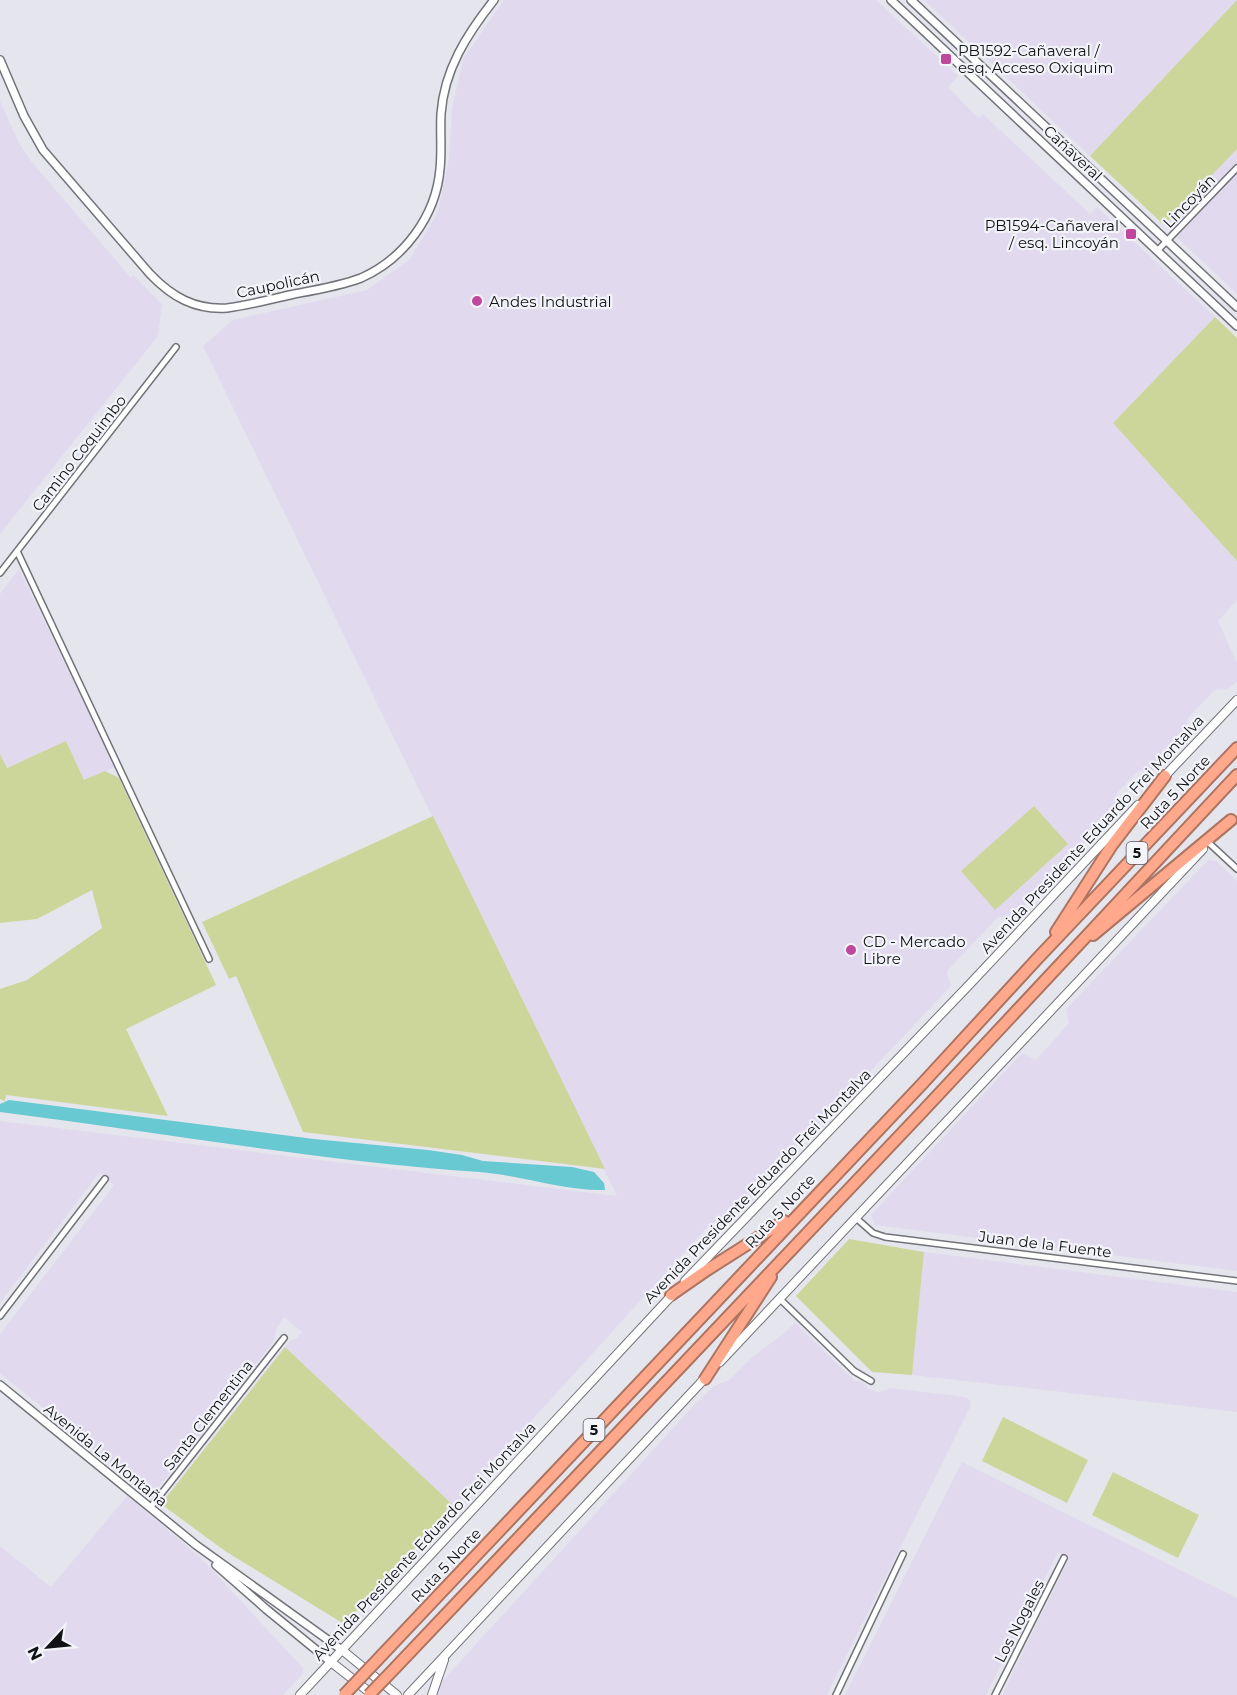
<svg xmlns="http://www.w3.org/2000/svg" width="1237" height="1695" font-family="Montserrat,sans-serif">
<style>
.industrial{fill:#e1d9ee}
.green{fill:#cdd69a}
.water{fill:#69c9d2}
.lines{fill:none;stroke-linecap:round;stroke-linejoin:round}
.minor-casing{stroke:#727379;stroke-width:8}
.tertiary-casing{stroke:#727379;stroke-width:10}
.secondary-casing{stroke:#727379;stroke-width:10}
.motorway-casing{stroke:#ac7461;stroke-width:14}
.minor{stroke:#fff;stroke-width:5}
.tertiary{stroke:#fff;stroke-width:7}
.secondary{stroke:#fff;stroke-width:8}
.motorway{stroke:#ffa88b;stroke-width:10}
.motorway-bridge-casing{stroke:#ac7461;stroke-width:14;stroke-linecap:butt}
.motorway-bridge{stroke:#ffa88b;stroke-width:10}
.poi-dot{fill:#bf479c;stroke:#f3f4fa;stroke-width:2}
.labels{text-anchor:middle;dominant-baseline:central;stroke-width:4.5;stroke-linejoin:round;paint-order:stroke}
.shield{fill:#f3f4fa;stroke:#555659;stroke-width:1.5}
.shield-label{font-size:14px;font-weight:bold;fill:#111214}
.poi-label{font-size:15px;fill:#111214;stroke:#f3f4fa;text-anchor:start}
.street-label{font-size:15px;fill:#111214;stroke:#f3f4fa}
</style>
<rect width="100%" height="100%" fill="#e5e6ed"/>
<path class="industrial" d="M504,0H876L958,76L948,87L978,118L983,114L1090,214L1097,207L1215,317L1113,423L1237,561V600L1218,621L1237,663V682L1227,689L1214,690L1209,696L1188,718L1184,739L1166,760L1148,774L1139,770L1117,793L1116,807L1103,826L1019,912L1007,919H1004L999,916L997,918L948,970L947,974L951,986L866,1076L849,1091L726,1224L711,1223L454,1506L285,1347L291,1340L296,1339L302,1332L284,1317L276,1329L274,1341L152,1496L0,1373V1334L114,1185L99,1173L0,1303V1121L617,1196L203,346L233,320L367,290L410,259L438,212L449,158L452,109L463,59Z
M924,0H1237L1090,156Z
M0,101L19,143L30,160L131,278L133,275L162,304L158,336L0,534Z
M1237,149V294L1164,225Z
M19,569L115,767L84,781L66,742L6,768L0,754V594Z
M1208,860L1216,861L1237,881V1271L875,1225L871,1215L1022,1053L1036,1060L1069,1023L1066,1009Z
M924,1252L1237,1292V1412L912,1375Z
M795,1323L855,1381H861L869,1389L879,1392L891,1388L965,1397L970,1400L971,1405L827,1695H438L437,1687L696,1403L714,1386L729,1380L751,1358L782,1335Z
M962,1462L1237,1598V1695H1002L1069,1559L1058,1552L986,1695H845Z
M127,1496L201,1558L303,1668V1674L283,1695H0V1546L51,1587Z"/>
<path class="green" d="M1237,0V149L1164,225L1090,156Z
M1215,317L1237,338V561L1113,423Z
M66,741L84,780L105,771L119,778L216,985L126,1029L168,1116L6,1095L5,1101L0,1099V989L27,980L102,928L92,890L37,919L0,923V754L7,768Z
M1034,806L1068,844L995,910L961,871Z
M433,816L605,1169L303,1132L236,976L229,979L202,922Z
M849,1239L924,1252L912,1375L872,1372L796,1296Z
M285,1347L454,1506L344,1624L225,1551L161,1504Z
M1003,1417L1088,1460L1067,1503L982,1461Z
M1113,1472L1199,1515L1178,1558L1092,1515Z"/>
<path class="water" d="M9,1100L314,1139L428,1150L462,1155L483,1161L572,1167L594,1172L604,1183L605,1190C563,1191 521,1175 479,1172C318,1161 160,1132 0,1112V1104Z"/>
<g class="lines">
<defs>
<path id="minor" d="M1157,251L1237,168
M17,551L209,959
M0,573L176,347
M1209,843L1237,869
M856,1218L873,1233L885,1237L1237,1281
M780,1299L854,1371L871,1381
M0,1316L105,1179
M150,1508L284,1338
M836,1695L903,1554
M995,1695L1064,1558"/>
<path id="tertiary" d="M891,0L1237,326
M911,0L1237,307
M0,60L24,116L43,150L150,274C172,297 195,310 227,308C250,305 272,299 294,294C316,290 340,286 361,278C404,259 436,216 440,169C442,151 440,132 441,114C444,70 467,34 494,0
M0,1385L196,1545L342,1650
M216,1565L266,1609L331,1662"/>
<path id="secondary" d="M1162,779L1237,700
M685,1281L969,985L1138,805
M720,1362L1203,849
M342,1650L397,1695
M331,1662L373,1695
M300,1695L675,1292
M408,1695L708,1375
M432,1695L444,1660"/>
<path id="motorway" d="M1056,932L1112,845L1165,776
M1093,935L1231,820
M671,1295L707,1270L784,1221
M705,1379L771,1277
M382,1655L923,1083L1037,959L1237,748
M396,1667L923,1111L1237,775"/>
</defs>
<use href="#minor" class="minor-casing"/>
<use href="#tertiary" class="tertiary-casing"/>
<use href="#secondary" class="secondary-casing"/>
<use href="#motorway" class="motorway-casing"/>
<use href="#minor" class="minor"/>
<use href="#tertiary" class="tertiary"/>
<use href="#secondary" class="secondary"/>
<use href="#motorway" class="motorway"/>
<defs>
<path id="motorway-bridge" d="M344,1695L382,1655
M369,1695L396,1667"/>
</defs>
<use href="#motorway-bridge" class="motorway-bridge-casing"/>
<use href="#motorway-bridge" class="motorway-bridge"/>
</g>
<g class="poi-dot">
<rect x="940" y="53" width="12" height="12" rx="3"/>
<rect x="1125" y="228" width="12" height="12" rx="3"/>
<circle cx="477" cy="301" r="6"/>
<circle cx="851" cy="950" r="6"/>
</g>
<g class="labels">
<g class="shield">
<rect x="1126.5" y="842" width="21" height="22" rx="4.5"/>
<rect x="583.5" y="1419" width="21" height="22" rx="4.5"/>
</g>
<g class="shield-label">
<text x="1137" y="853">5</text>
<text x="594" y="1430">5</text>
</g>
<g class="poi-label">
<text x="958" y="50">PB1592-Cañaveral /<tspan x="958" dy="17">esq. Acceso Oxiquim</tspan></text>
<text x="1119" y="225" text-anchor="end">PB1594-Cañaveral<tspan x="1119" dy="17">/ esq. Lincoyán</tspan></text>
<text x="489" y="301">Andes Industrial</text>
<text x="863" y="941">CD - Mercado<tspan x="863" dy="17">Libre</tspan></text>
</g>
<g class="street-label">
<text transform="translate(1073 153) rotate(43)">Cañaveral</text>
<text transform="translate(1189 201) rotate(-46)">Lincoyán</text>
<text transform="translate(278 284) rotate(-12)">Caupolicán</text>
<text transform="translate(79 453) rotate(-52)">Camino Coquimbo</text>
<text transform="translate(1175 792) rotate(-47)">Ruta 5 Norte</text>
<text transform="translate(1092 834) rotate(-47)">Avenida Presidente Eduardo Frei Montalva</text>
<text transform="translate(757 1186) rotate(-46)">Avenida Presidente Eduardo Frei Montalva</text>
<text transform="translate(780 1211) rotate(-47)">Ruta 5 Norte</text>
<text transform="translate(1045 1244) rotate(7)">Juan de la Fuente</text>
<text transform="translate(208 1415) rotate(-52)">Santa Clementina</text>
<text transform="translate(106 1455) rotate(39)">Avenida La Montaña</text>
<text transform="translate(424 1541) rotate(-47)">Avenida Presidente Eduardo Frei Montalva</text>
<text transform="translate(446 1565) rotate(-47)">Ruta 5 Norte</text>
<text transform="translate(1019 1621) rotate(-63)">Los Nogales</text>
</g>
</g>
<g transform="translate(48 1647) rotate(244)" stroke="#f3f4fa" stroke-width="4.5" paint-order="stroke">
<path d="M0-4.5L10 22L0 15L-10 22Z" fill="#111214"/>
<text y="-9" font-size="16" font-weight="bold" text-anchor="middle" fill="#111214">N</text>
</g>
</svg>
